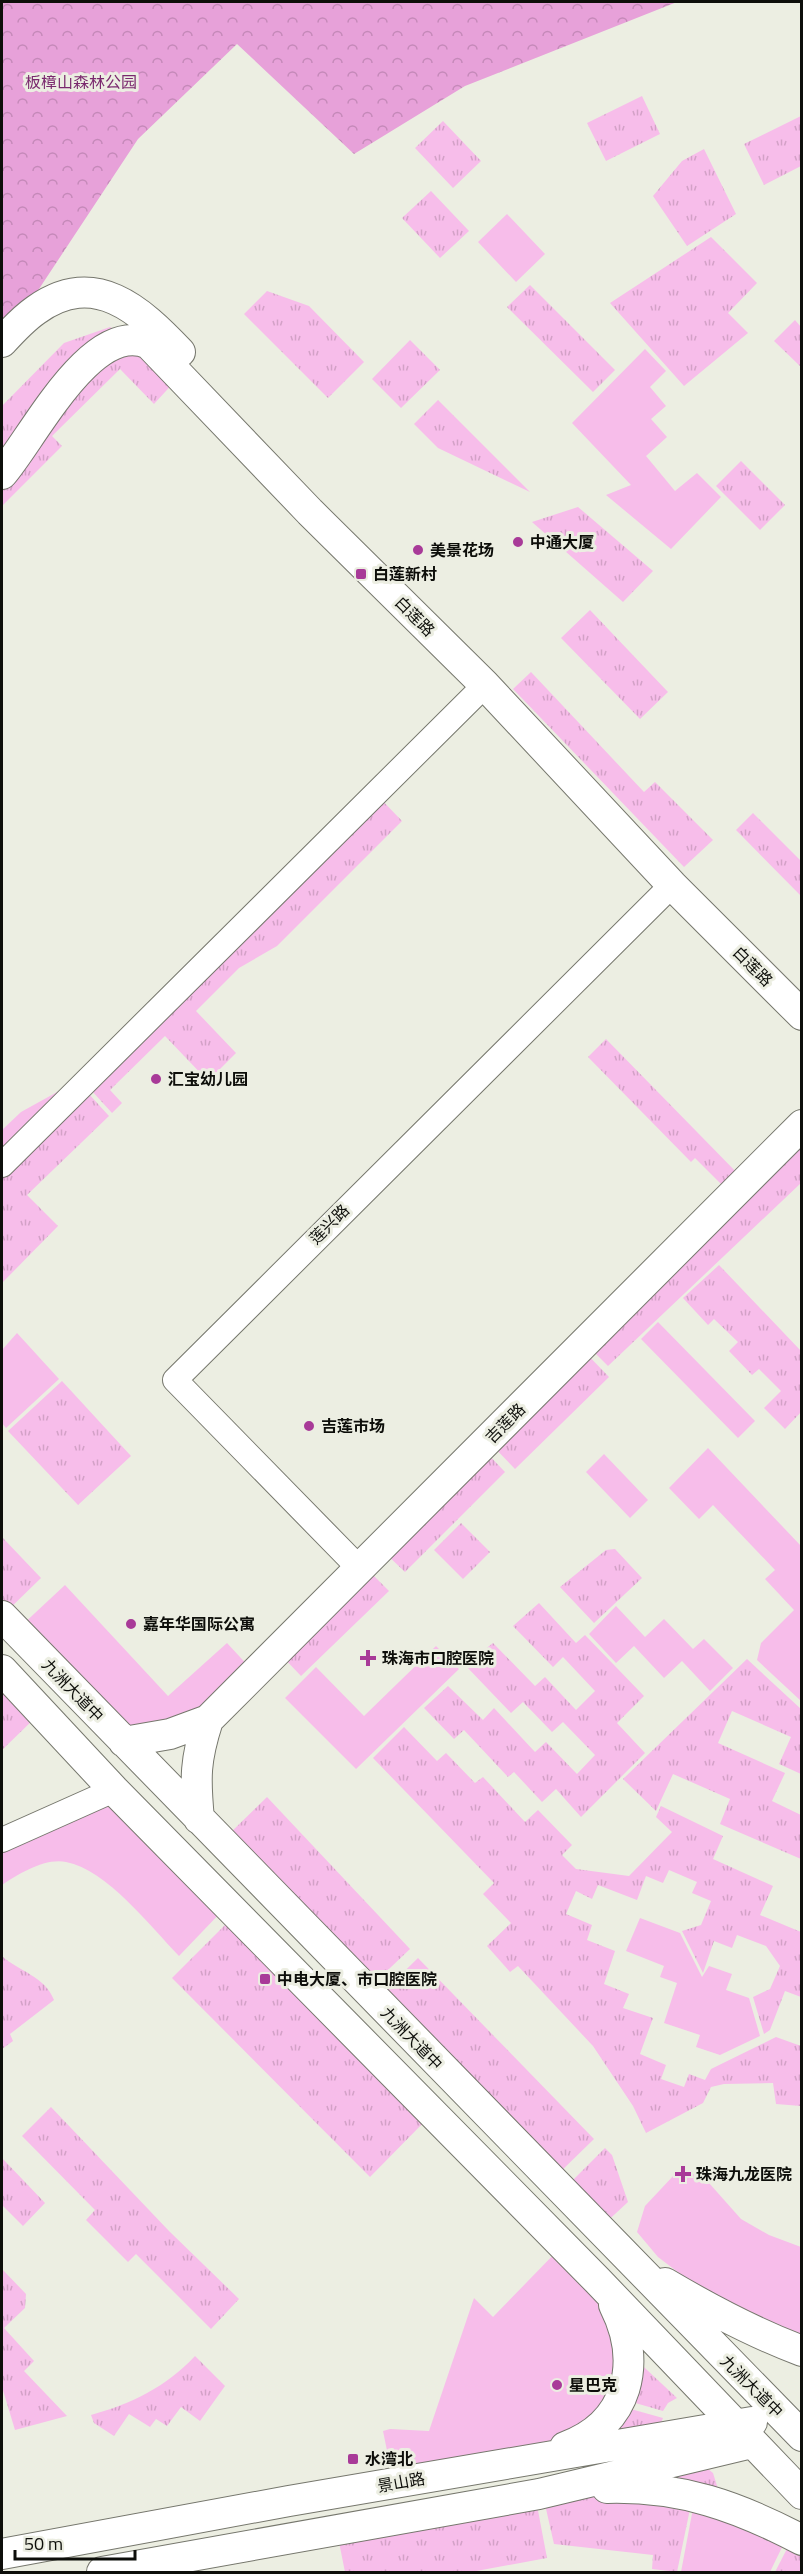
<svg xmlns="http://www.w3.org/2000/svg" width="803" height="2574" font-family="'Titillium Web','Noto Sans SC',sans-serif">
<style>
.grass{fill:url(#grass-tufts)}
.forest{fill:url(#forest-crowns)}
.park{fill:#f7bdea}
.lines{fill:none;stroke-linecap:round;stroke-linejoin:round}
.minor-casing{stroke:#76776d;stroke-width:26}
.major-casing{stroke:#76776d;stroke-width:32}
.minor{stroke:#fff;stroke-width:24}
.major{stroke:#fff;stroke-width:30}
.poi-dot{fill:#a83a98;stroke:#eceee2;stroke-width:2}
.labels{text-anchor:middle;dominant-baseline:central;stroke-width:6;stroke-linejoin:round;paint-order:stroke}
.park-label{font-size:16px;fill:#7a296e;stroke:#eceee2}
.poi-label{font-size:16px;font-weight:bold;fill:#0d0e0a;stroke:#eceee2;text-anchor:start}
.street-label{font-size:16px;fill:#0d0e0a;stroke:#eceee2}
</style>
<defs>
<pattern id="grass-tufts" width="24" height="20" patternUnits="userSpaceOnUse" patternTransform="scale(1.5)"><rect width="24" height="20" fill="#f7bdea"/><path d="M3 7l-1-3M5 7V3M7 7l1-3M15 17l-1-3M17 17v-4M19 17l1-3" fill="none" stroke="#d3a1c7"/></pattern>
<pattern id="forest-crowns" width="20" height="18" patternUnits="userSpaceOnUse" patternTransform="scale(1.5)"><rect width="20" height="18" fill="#e7a1d9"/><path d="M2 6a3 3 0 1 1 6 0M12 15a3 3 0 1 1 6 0" fill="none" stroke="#c589b9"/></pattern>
</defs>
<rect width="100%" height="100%" fill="#eceee2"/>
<path class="grass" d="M642,96L660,134L606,161L587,123Z
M801,116V166L764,185L744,144Z
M443,121L481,161L453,188L415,148Z
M704,149L736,214L687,246L653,196L682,161Z
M431,191L469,231L440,258L402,218Z
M711,237L757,283L728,313L748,333L684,386L610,303Z
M530,285L615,370L593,392L507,307Z
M267,291L309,306L364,362L328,398L244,314Z
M795,320L801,327V367L774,341Z
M110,327L148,347L177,379L154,404L120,369L52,436L62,446L2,506V406L64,343Z
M410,340L440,370L401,408L372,379Z
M438,400L530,492L438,448L414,424Z
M741,461L785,505L760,530L716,486Z
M578,507L653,571L623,602L532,522Z
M590,610L668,692L640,719L561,638Z
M531,672L644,792L655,782L713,840L684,867L513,689Z
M374,792L402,821L277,946L239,968L196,1011L236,1053L208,1081L165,1036L110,1090L122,1103L112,1113L81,1079Z
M753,813L801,861V896L736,830Z
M606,1039L743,1179L729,1192L695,1158L691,1162L588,1057Z
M77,1081L109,1116L27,1195L58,1226L2,1283V1130L21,1112Z
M801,1130V1183L608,1366L588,1346Z
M719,1265L801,1351V1412L785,1429L764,1408L781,1391L759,1369L752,1375L729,1351L738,1342L714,1319L708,1325L683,1298Z
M583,1350L609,1377L515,1469L489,1442Z
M62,1381L131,1456L78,1505L8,1431Z
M483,1449L505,1472L405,1572L382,1550Z
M461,1523L490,1552L463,1579L434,1550Z
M2,1537L41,1578L3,1615L2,1614Z
M615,1549L642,1578L594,1623L560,1587L606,1550Z
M368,1570L389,1591L301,1676L281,1655Z
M539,1603L576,1643L585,1635L644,1696L617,1723L645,1753L581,1817L556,1789L542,1802L514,1772L508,1777L464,1730L454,1739L424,1708L448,1686L483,1720L494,1708L535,1752L546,1742L577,1774L595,1755L563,1722L552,1732L523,1702L511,1713L465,1665L493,1643L535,1686L545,1677L576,1710L595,1691L563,1657L553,1667L513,1626Z
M747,1659L801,1709V1774L779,1764L791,1737L732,1711L718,1743L785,1773L772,1801L801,1815V1859L720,1824L730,1799L673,1774L656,1811L623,1779Z
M2,1680L36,1717L2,1750Z
M404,1727L437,1761L446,1753L475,1783L483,1777L525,1822L538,1810L572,1845L562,1855L576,1869L629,1876L672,1832L656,1817L661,1806L723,1836L713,1859L773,1886L760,1915L801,1932V1997L785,1991L770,2030L764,2034L753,1997L770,1989L780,1966L766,1946L737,1935L732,1948L714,1941L703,1973L682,1931L701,1925L711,1901L692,1893L697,1882L669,1870L663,1883L646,1876L637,1900L598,1885L592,1899L576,1891L566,1914L592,1925L587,1940L615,1951L604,1984L629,1994L623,2008L653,2018L640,2054L666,2065L661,2079L684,2087L689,2074L705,2080L711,2069L776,2037L801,2046V2106L776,2104L773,2083L724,2084L711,2087L703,2103L646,2133L633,2106L593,2046L518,1966L510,1972L487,1946L511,1923L483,1894L494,1883L373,1758Z
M267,1797L410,1949L369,1988L226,1837Z
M231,1919L429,2117L370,2177L172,1978Z
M2,1956C18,1971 45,1976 54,2000L10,2034L13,2041L2,2049Z
M418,1958L594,2139L555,2177L379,1996Z
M51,2107L169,2231L239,2299L211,2329L136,2254L128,2262L86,2220L95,2210L22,2136Z
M605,2148L612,2155L628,2202L602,2226L566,2187Z
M2,2158L45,2203L23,2226L2,2205Z
M2,2269L26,2294L25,2308L4,2328L34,2361L24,2371L67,2416L15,2430L2,2387Z
M631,2355L677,2398L668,2403L663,2411L625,2400Z
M195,2356L225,2386L200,2421L181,2407L167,2426L156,2419L150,2427L129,2414L114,2436L94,2423L91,2415C131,2404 166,2387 195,2356Z
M620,2406L663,2418L655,2437L598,2432Z
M694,2458L713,2473L718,2489L640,2484Z
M582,2495L636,2496L690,2509L677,2572L652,2569L653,2555L554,2544L544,2500Z
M536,2500L547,2558L471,2572H345L338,2537Z
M791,2541L801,2548V2572H775Z"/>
<path class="forest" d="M2,2H677L465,86L354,154L237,44L138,139L2,345Z"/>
<path class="park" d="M507,214L545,254L516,282L478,242Z
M645,349L666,371L650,387L666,406L651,419L667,437L646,456L675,491L697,473L721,497L671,549L606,495L631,485L572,423Z
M658,1322L755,1421L738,1438L641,1339Z
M17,1333L59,1379L6,1428L2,1423V1350Z
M708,1448L801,1546V1701L757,1660L761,1643L794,1610L765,1579L775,1570L713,1505L699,1519L669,1488Z
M604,1454L648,1500L630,1518L586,1472Z
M65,1585L168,1696L227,1643L252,1670L205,1715L123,1736L20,1627Z
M616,1606L645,1637L664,1619L693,1649L704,1639L733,1668L710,1691L682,1661L664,1678L634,1646L616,1663L589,1634Z
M436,1646L459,1669L356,1769L285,1698L316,1667L364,1716Z
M113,1798L224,1909L179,1956C150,1926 107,1870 66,1862C44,1858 19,1874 2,1885V1845Z
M640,1918L680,1933L702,1977L709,1966L732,1974L726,1990L749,1998L760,2036L720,2055L696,2047L700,2035L664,2023L677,1983L660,1977L664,1966L626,1951Z
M675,2174H701L741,2219L769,2235L801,2247V2334L708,2295L658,2257L637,2232L645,2206Z
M560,2248L609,2303L619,2394L572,2440L393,2480L383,2431L390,2429L429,2431L474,2298L493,2317Z
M694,2503L786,2539L770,2572H681Z"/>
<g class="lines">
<defs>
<path id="minor" d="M2,1165L485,685
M359,1568L175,1380L672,885
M2,1840L114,1790"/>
<path id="major" d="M2,342C12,331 23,319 36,310C95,268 140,310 180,352
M2,474C32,440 92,317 149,344L310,512L485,685L672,885L802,1015
M2,1616L802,2436
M2,1670L114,1790L597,2280L802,2494
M124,1742L170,1734L208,1720L802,1125
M199,1819C195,1778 195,1760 208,1720
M665,2283C709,2309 754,2333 802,2351
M565,2447C629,2424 643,2362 614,2305
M607,2488C681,2486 737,2506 802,2540
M2,2554L289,2501L752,2422
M102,2572L539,2494L752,2443"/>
</defs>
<use href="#minor" class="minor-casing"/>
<use href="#major" class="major-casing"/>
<use href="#minor" class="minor"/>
<use href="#major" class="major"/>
</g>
<g class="poi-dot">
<circle cx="518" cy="542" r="6"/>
<circle cx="418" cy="550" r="6"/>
<rect x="355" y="568" width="12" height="12" rx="3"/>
<circle cx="156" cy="1079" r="6"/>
<circle cx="309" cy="1426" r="6"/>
<circle cx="131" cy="1624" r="6"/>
<path d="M365 1649h6v6h6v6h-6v6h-6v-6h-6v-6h6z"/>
<rect x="259" y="1973" width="12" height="12" rx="3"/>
<path d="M680 2165h6v6h6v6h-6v6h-6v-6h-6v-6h6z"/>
<circle cx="557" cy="2385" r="6"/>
<rect x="347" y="2453" width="12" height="12" rx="3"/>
</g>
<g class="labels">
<g class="park-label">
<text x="81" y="82">板樟山森林公园</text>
</g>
<g class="poi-label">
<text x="530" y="542">中通大厦</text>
<text x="430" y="550">美景花场</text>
<text x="373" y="574">白莲新村</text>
<text x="168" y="1079">汇宝幼儿园</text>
<text x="321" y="1426">吉莲市场</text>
<text x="143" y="1624">嘉年华国际公寓</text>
<text x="382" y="1658">珠海市口腔医院</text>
<text x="277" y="1979">中电大厦、市口腔医院</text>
<text x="696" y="2174">珠海九龙医院</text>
<text x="569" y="2385">星巴克</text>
<text x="365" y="2459">水湾北</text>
</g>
<g class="street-label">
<text transform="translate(415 616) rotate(45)">白莲路</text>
<text transform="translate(753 966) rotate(45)">白莲路</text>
<text transform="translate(329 1224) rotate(-45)">莲兴路</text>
<text transform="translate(505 1423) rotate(-45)">吉莲路</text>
<text transform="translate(73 1690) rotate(46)">九洲大道中</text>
<text transform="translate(412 2038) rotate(46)">九洲大道中</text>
<text transform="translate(752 2386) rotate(45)">九洲大道中</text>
<text transform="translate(401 2482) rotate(-10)">景山路</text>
</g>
</g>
<rect width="803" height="2574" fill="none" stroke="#0d0e0a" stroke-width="6"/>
<path d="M15 2550v9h120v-9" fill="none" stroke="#0d0e0a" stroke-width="3"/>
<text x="24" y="2550" font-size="18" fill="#0d0e0a" stroke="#eceee2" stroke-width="4.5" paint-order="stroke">50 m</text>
</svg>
